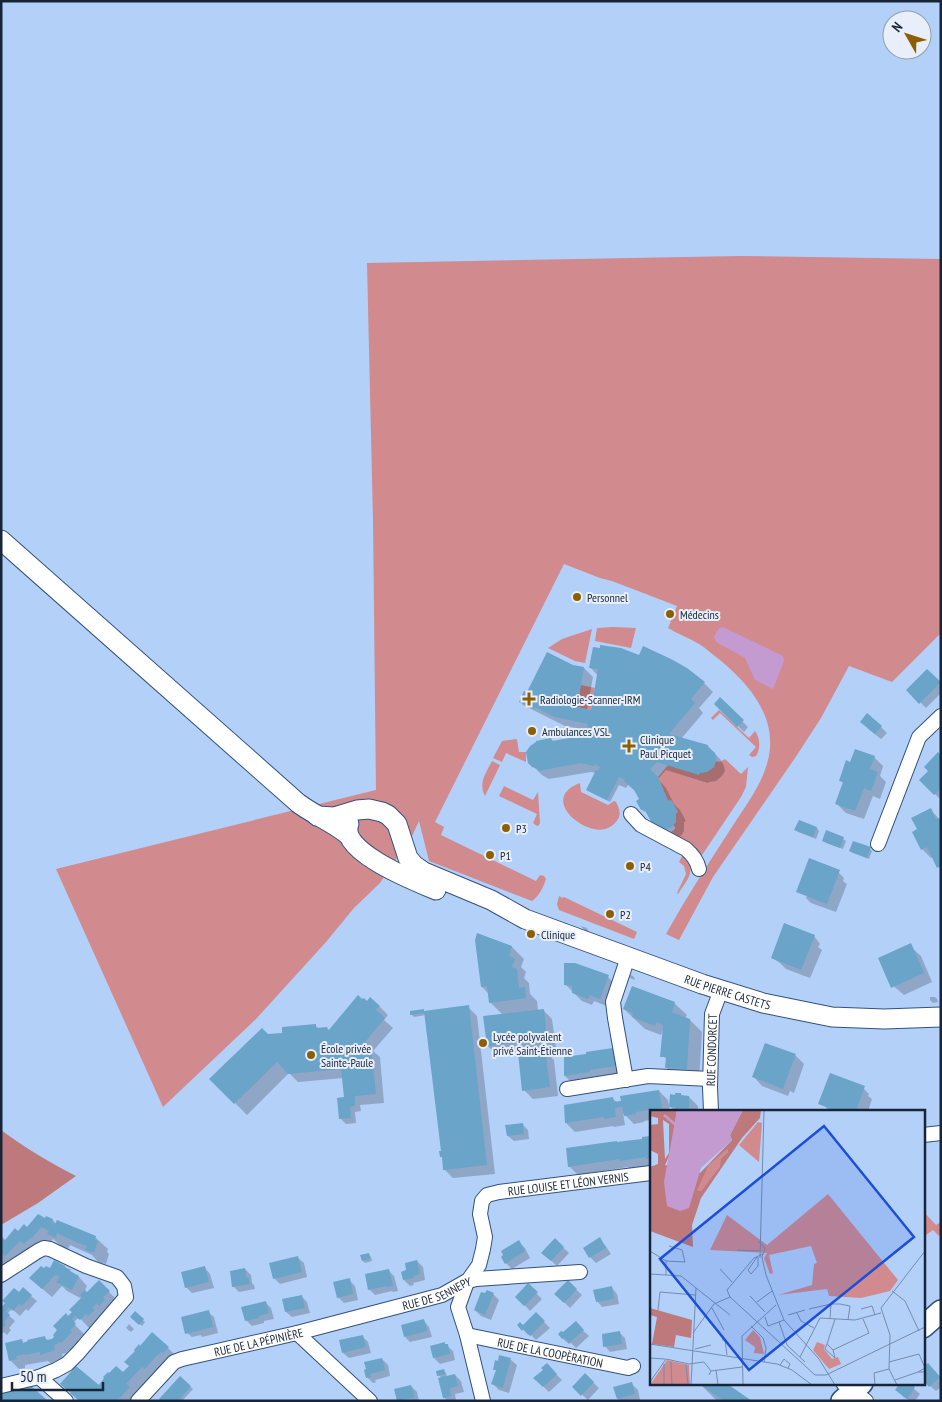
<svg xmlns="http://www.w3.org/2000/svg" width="942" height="1402" font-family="'PT Sans Narrow',sans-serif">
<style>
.green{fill:#d18a8d}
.forest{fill:#be797c}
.water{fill:#c39bd1}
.shadow{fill:#0003}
.building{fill:#6aa4c9}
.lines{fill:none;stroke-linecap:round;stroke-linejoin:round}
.street-casing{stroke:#32517c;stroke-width:16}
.secondary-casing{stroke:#32517c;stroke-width:21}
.primary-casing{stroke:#32517c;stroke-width:24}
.street{stroke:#fff;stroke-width:14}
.secondary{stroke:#fff;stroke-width:19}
.primary{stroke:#fff;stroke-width:21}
.poi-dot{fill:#8b5f02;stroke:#e8effa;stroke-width:2}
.labels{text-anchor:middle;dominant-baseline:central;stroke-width:4;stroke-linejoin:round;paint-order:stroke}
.poi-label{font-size:12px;fill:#182538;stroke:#e8effa;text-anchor:start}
.street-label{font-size:12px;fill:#182538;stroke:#e8effa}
.inset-river{fill:none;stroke:#c39bd1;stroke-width:2.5}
.inset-road{fill:none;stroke:#758cac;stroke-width:1}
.view{fill:#1d4ed8;fill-opacity:0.15;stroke:#1d4ed8;stroke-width:2.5}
.inset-edge{fill:none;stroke:#182538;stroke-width:2.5}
</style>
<rect width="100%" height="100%" fill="#b3d0f9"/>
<path class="green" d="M740,256L941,259V633L892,682L849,666L821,718L795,758L713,877L679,940L666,934C686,898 708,864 730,830C743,809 760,788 767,764C780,720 751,686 720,660C713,655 706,648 699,644C689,638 678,634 668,628L677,606L612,581L600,578L564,564L435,822L444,827L441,835L536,881L540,875L544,876L546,879C543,888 539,896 532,901L429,861L419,821L413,834L380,883L354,908L326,942L256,1019L163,1107L56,869L376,790L373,521L367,263Z
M613,627L636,628L631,648L595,641L597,628Z
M592,629L585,663L575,661L548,648L562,639Z
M581,685L595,688L591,710L577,707Z
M719,710L749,738L755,731C760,738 761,748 756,756L752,757L749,755L756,747L720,713L713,720L711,718Z
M516,739L517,740L519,752H526V762L506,753L502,762L493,758L502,741Z
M725,759L741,774L748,767L746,787L741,797L700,858L668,834L675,829V827L673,825L676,822V813L678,812L671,800L668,801L658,777L668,765C683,769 709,782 716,761L720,762Z
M492,761L500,765L485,796C478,783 486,773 492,761Z
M580,783L581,792L608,805L614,801L616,802C620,809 622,816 615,823C613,825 609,828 605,829C583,835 539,798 580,783Z
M504,786L533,800L538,792L540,823L539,825L537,826L533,823L537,814L499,796Z
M683,854C685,857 689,860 690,864C694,874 683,886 678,894L677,893L686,874L684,866L679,862Z
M559,896L563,898L564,897L637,932L634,939L559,910L557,904Z
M923,1211L936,1225L941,1222V1234L939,1236L933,1230L926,1235L923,1232Z"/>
<path class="forest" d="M1,1130C25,1148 49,1162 76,1176L38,1203L1,1225Z"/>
<path class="water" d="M723,627L783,656L784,661L773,689L755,680L745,658L716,642L714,637L719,628Z"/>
<path class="shadow" d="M573,666L584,668L593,677L587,710L592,711L598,676L590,667L686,669L704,683L713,692L699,708L703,713L681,739L708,746L721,760L724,766L725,771L722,776L716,781L709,782L708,783L666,770L658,779L666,788L674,804L680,810L686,821L684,822V831L681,836L674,838L654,825L646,811L644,812L642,810V805L636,791L628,785L626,788L619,785L610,802L590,792L588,790L596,773L591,772L549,779L542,775L529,762L551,739L554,742L587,739L591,736L593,731L565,726L523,705L521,702L526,693Z
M927,670L941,684V693L926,708L908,690Z
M720,699L748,727L744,732L716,704Z
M881,727L887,733L881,739L867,728Z
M874,757L883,766L880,776L886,782L880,799L873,796L864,819L846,813L837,804L844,784L840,780L851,764Z
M941,757V800L921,780Z
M930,809L941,821V870L933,857L931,858L922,849L914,833L919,830Z
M799,821L817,828L819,831L816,839L798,832L796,830Z
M843,839L846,841L843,849L826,843L823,840Z
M870,849L872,851L869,859L853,853L850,851Z
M835,869L844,878L843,881L847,884L836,912L811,903L806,898L807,895L797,892Z
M581,926L587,928L589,932L584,930Z
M529,933L534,935L536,938L531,936Z
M478,935L512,947L524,959L521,967L526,972L524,978L529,983L530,994L537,1001L538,1011L543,1010L552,1019L556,1048L543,1049L554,1060L558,1096L533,1099L524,1090L519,1052L497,1055L488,1046L503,1015L490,1002L489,994L482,987Z
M814,936L820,944L818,947L822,950L810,978L786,969L780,963L772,958Z
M912,948L921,956L932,982L904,995L890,983Z
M628,974L633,976L635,979V980L630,978L628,976Z
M608,977L617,986L609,1007L594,1001L592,1005L582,1001L565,984Z
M930,997H935L937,999L938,1002L933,1003L930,1000Z
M367,1002L379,1006L388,1015L384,1020L393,1028L373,1051L380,1057L384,1103L360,1105L361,1111L355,1112L356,1123L346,1124L340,1118L346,1098L344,1078L298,1082L289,1073L247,1115L211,1079L267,1035L284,1034L315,1025L319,1029L327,1028L329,1030Z
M674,1003L687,1015L685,1018L690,1020L702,1032L699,1081L678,1079L666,1067L667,1059L664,1057L663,1029L661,1035L645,1029L624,1009Z
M468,1007L477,1016L495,1174L453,1178L444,1169L443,1158L441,1156L442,1152L426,1015L414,1017L411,1014L423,1010L424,1012Z
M770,1046L796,1056L804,1064L794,1093L790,1091L788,1096L762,1086L754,1077Z
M612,1049L621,1058L624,1075L574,1085L565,1076Z
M860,1085L869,1094L868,1096L872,1099L868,1111H829L823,1104Z
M659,1091L668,1100L670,1111H651V1120L644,1121V1122L634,1124L623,1113L625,1125L614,1127L613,1126L575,1132L566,1123L565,1106L613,1099L617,1102Z
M689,1097L698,1106V1111H674L670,1106Z
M522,1124L528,1130L529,1139L514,1141L508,1136Z
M651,1137V1166L630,1170L628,1167L578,1175L569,1166Z
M46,1218L53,1220L56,1224L95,1237L108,1249L107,1252L109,1254L106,1264L98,1262L92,1255L70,1245L68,1249L61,1246L53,1239L44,1250L1,1276V1239L5,1241L18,1233L46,1220Z
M599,1239L605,1245L611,1254L596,1263L590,1257L585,1248Z
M555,1240L569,1253L557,1266L543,1253Z
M519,1242L525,1248L530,1258L512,1269L506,1263Z
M369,1254L371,1257L372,1261L365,1263L363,1261Z
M298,1258L304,1263L307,1277L280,1284L274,1278Z
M417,1261L423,1267L425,1280L413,1283L414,1285L410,1286L404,1280Z
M41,1268L73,1274L79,1277L87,1286L84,1292L87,1294L99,1282L118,1301L89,1328L79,1317L73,1323L84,1334L78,1340L80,1342L71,1351L69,1350L66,1353L62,1354L63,1359L50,1363L48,1361L25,1365V1368L19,1369L10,1360L22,1341L24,1344L44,1337L48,1341L53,1340L82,1299L67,1291L62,1286L52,1297L40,1287Z
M205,1268L210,1274L214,1288L192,1293L186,1287Z
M245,1269L251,1275L252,1283L254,1285L255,1289L239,1292L233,1286Z
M388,1270L394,1276L398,1291L393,1292L392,1291L375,1295L369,1289Z
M349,1280L355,1286L358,1300L344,1303L338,1297Z
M568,1282L582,1295L570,1308L556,1294Z
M528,1285L542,1299L530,1311L517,1297Z
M612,1288L617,1294L619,1304L602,1307L597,1301Z
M19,1294L31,1296L37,1301L28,1311L26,1309L20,1316L12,1309L7,1314L15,1321L9,1328L11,1330L7,1335L4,1332L1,1335V1309Z
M493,1294L499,1300L491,1320L481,1316L475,1310Z
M301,1296L307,1302L310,1313L292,1317L286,1312Z
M265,1302L271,1308L274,1319L264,1321V1323L252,1326L246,1320Z
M208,1312L214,1317L218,1333L202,1337L201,1335L192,1337L186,1332Z
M135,1313L145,1322L142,1326L132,1317Z
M536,1314L550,1328L536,1340L530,1334L528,1335L519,1325L523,1327Z
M424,1321L429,1327L432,1337L410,1342L405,1337Z
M575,1323L589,1336L576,1348L571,1343L569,1344L563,1339Z
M129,1324L134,1329L131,1332L126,1328Z
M619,1332L625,1338L627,1349L610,1352L605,1346Z
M362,1336L368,1342L371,1353L349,1358L343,1353Z
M445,1344L453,1351L455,1360L440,1364L434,1358Z
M168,1348L180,1360L140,1401H79L62,1384L99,1387Z
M500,1357L511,1360L517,1365L509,1393L499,1390L493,1384L497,1371L495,1369Z
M382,1359L388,1365L390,1376L375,1380L376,1382L373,1383L367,1377Z
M547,1365L562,1380L549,1392L535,1378L544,1370Z
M444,1370L446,1373L447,1377L455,1375L461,1381L464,1392L455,1394L456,1401H447L444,1397L442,1378L438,1375Z
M934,1370L941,1378V1387L936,1391L930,1386Z
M585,1375L599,1388L588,1400L574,1387Z
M180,1378L193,1389L182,1401H163Z
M699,1383L750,1401H717Z
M907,1383L920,1394L915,1401H910L902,1396Z
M632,1384L638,1390L640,1400L620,1401L618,1399Z
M411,1386L417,1392L419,1401H399L396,1390Z"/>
<path class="building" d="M600,645L621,648L639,655L643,646L671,659L687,668L705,682L691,699L695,703L669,734L708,745V747L715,753L716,759L714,767L707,772L700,773L699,775L657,762L650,769L658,777L668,801L671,800L678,812L676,813V822L670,828L664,829L654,824L653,825L644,809L641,810L636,801L639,799L634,790L624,781L625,780L619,777L607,800L586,790L596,770L598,771L600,767L595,764L594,766L581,763L538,771V769L532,767L528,763L526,752L530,746L536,742V741L551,738L552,741L581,736L586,737L587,734L591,735L592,728L587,727L588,724L555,717L535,707L534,709L519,702L524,691L527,692L547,652L573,665L584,667L577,707L591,710L598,669L589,668L593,647L600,648Z
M927,669L941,682L919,704L906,690Z
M720,697L744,720L737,727L714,704Z
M867,713L882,726L875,734L860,722Z
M855,749L875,756L870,769L878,772L871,791L864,788L855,811L835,804L843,782L839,781L846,760L850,762Z
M938,752L941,755V789L934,795L919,780L928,771L924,767Z
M931,808L936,819L939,818L941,821V866L937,868L927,847L921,850L912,832L917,829L911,818Z
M799,820L817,827L813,837L794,830Z
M826,830L844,837L840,848L822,841Z
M853,841L871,847L867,858L849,851Z
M809,858L840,870L827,904L796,892Z
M784,923L815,935L801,970L771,958Z
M477,933L512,946L509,956L515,959L512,967L517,969L519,988L525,987L526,998L489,1003L487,986L481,987L475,940Z
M911,943L924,973L891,988L878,958Z
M564,963H575L609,975L600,999L590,995L588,999L572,993V986L564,985Z
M632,986L675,1002L672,1012L690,1019L687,1069L665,1068L666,1057H660L663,1025L657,1022L655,1026L632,1017L633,1013L623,1009Z
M358,995L362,999L364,998L367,1001L370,997L380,1006L376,1010L385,1018L365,1042L371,1047L376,1094L355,1096V1106L350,1107L351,1118L339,1119L337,1098L344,1097L341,1069L288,1074L277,1062L234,1104L209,1079L262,1028L268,1034L282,1033V1027L316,1024V1028L327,1027L328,1031Z
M469,1005L487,1165L443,1170L442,1157H440L439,1151H441L424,1011Z
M424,1009V1013L410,1015V1011Z
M544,1009L547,1039L487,1046L483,1016Z
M765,1043L796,1054L783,1089L752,1077Z
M613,1048L616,1066L590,1070V1072L564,1076V1057L586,1054V1052Z
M545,1049L550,1087L522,1091L518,1053Z
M830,1073L865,1086L856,1111H837L818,1104Z
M659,1090L662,1108L636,1112V1114L624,1116L622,1107L615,1108L616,1117L604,1119V1117L565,1123L564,1105L613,1097L614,1102L621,1101L620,1096Z
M675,1093H681V1095L689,1096V1111H675V1107H669L670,1094L675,1095Z
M523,1123L524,1134L507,1136L505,1125Z
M651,1136V1159H646V1157L620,1161L619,1159L568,1167L566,1148L617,1141V1142L642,1139V1137Z
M38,1214L45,1218L46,1216L53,1219L52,1222L55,1224L57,1220L96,1236L95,1240L98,1241L94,1253L85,1250L87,1246L78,1243L57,1233L56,1238L47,1234L49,1231L41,1227L31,1239L30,1238L24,1244L20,1241L5,1256L1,1252V1236L5,1240L15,1228L18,1231L24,1224L27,1227Z
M600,1237L606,1248L589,1258L583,1248Z
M555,1238L564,1247L551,1261L541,1253Z
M519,1240L525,1251L505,1264L501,1257L503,1255L501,1251Z
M369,1253L370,1259L362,1261L360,1255Z
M298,1256L302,1272L273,1279L269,1263Z
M54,1260L65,1266V1267L71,1270L70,1271L79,1276L72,1290L56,1282L60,1277L55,1275L42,1289L29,1278L41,1266L44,1268L46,1266L50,1268Z
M417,1260L420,1274L413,1276L414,1278L403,1280L401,1272L406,1270L405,1263Z
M205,1266L209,1282L185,1288L181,1272Z
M245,1268L247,1278H249L250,1284L232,1287L230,1271Z
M389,1269L393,1286L386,1287V1286L368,1290L365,1274Z
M350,1278L353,1294L337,1298L333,1282Z
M99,1280L110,1291L103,1297L105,1300L99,1306L97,1303L92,1308L95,1310L88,1316L86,1314L80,1320L75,1316L72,1319L76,1324L70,1330L72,1332L61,1343L59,1342L57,1344L54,1345L55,1350L40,1355V1352L25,1355V1354L16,1356L17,1359L9,1361L5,1343L22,1339L23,1343L28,1341L27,1340L45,1336L46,1340L52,1339L54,1337L53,1335L57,1330L53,1326L66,1313L68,1316L72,1312L69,1310L82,1297L80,1295L85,1290L87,1292Z
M568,1280L577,1289L564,1303L554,1294Z
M528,1283L538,1292L524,1306L515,1297Z
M612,1286L614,1299L596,1302L593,1290Z
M23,1287L32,1295L22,1306L19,1304L13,1311L9,1307L6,1311L10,1315L4,1322L6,1324L1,1330V1308L5,1303L2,1301L14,1288L19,1292Z
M487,1290L494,1293L485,1315L474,1310L481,1292L485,1293Z
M302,1295L305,1308L285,1312L282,1299Z
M266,1301L269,1313L259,1316V1318L245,1321L241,1307Z
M209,1310L213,1327L185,1334L181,1317Z
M135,1311L144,1319L139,1325L130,1317Z
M536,1312L545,1321L530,1336L523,1329L522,1331L517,1325L520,1322L523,1325Z
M424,1319L427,1331L404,1337L401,1325Z
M576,1321L584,1330L569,1343L565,1338L562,1339L558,1334L561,1331L563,1332Z
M620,1331L622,1344L603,1347L602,1334Z
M152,1332L169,1347L163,1353L161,1352L158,1355H157L145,1369L142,1367L126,1384L130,1387L117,1401H80L70,1393L72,1391L68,1388L67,1390L60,1384L76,1366L99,1385L104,1378L103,1377L108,1372L109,1373L116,1366L123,1372L129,1366L124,1362L135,1351L134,1350L139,1344L140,1346Z
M363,1335L366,1347L342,1353L339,1340Z
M445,1342V1344H448L450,1354L433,1358L430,1346Z
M499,1355L511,1358L503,1388L491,1384L496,1370H493L495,1360L498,1361Z
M382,1358L385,1370L370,1374L371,1377L366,1378L364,1370L366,1369L364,1362Z
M547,1363L557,1374L543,1387L533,1378L543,1370L541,1368Z
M928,1363L940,1377L929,1387L923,1380V1367Z
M444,1369L445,1374L437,1376L436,1371Z
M585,1373L594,1382L581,1396L572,1387Z
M455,1374L458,1386L450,1388L451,1396L443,1398L438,1378Z
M180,1376L191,1386L178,1401H162L159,1399Z
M632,1382L635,1394L617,1399L613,1387Z
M698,1383H726L752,1401H724Z
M900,1383H909L915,1387L907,1399L895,1390Z
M411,1385L415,1397L397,1401L394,1389Z
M31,1386L48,1401H1V1392Z"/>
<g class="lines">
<defs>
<g id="street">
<path d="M631,814L641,825L686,849C693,855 697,860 699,869"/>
<path d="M878,844L919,737L941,716"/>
<path d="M626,1080L615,1018L613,1002L628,957"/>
<path d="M567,1089L648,1076L710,1079"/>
<path id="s1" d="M711,1111L710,1087L712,1014L721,990"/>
<path d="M923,1135L941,1133"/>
<path d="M1,1275L38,1251L44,1248L50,1249L86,1266L117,1277L124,1286L126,1297L78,1353L67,1364L56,1370L39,1377"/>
<path d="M297,1333L370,1401"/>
<path id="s2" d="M467,1335L628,1368L633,1366"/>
<path d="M843,1383L866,1401"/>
<path d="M1,1386L39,1377L66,1401"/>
<path id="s3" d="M138,1401L174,1362L182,1359L297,1333L442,1295L465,1282L476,1279L580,1272"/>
<path id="s4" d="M483,1401L467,1335L458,1307L467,1282L479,1265L483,1249L485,1237L480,1214L482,1201L487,1195L499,1192L651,1173"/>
</g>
<g id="secondary">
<path d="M1,540L298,803C314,815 332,822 347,834"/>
<path id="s5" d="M317,816L334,817L357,810L369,809L382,812L388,815L397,824L408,858L414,865L424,872L491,900L525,919L702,984L763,1003L832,1017L884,1019L941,1017"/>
<path d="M349,824C337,851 417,882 436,890"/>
</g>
<path id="primary" d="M923,1327L941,1311
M842,1401L862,1383"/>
</defs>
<use href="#street" class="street-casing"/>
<use href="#secondary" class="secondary-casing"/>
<use href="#primary" class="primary-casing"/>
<use href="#street" class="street"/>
<use href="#secondary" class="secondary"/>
<use href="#primary" class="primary"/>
</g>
<g class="poi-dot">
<circle cx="577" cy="597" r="5"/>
<circle cx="670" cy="614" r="5"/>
<path d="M526.5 691.5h5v5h5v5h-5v5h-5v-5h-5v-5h5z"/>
<circle cx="532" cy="731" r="5"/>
<path d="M626.5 738.5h5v5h5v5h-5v5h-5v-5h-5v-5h5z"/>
<circle cx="506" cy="828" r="5"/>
<circle cx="490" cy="855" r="5"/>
<circle cx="630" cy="866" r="5"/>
<circle cx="610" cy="914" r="5"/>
<circle cx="531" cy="934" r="5"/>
<circle cx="483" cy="1043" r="5"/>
<circle cx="311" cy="1055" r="5"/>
</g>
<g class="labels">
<g class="poi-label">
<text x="587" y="597">Personnel</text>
<text x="680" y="614">Médecins</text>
<text x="540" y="699">Radiologie-Scanner-IRM</text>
<text x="542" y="731">Ambulances VSL</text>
<text x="640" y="739">Clinique<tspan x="640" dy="14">Paul Picquet</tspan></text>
<text x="516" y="828">P3</text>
<text x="500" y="855">P1</text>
<text x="640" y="866">P4</text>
<text x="620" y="914">P2</text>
<text x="541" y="934">Clinique</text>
<text x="493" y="1036">Lycée polyvalent<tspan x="493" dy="14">privé Saint-Étienne</tspan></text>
<text x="321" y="1048">École privée<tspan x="321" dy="14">Sainte-Paule</tspan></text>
</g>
<g class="street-label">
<text stroke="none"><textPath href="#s5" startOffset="470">RUE PIERRE CASTETS</textPath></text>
<text stroke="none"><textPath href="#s1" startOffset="61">RUE CONDORCET</textPath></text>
<text stroke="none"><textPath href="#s4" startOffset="300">RUE LOUISE ET LÉON VERNIS</textPath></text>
<text stroke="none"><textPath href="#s3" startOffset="325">RUE DE SENNEPY</textPath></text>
<text stroke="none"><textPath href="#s3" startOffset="140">RUE DE LA PÉPINIÈRE</textPath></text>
<text stroke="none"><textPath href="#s2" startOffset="85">RUE DE LA COOPÈRATION</textPath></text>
</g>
</g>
<g transform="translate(650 1110)">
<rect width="275" height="275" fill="#b3d0f9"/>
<path d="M108,12L112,13L109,52L89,35ZM77,38L78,42L72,49L70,56L51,81L46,80L59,55ZM178,84L248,170L240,181L211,188L179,186L177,179L128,185L162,175L164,154L167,153L161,136L119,145L123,163L120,164L114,148L117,143L60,140L77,105L117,135ZM103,220L110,227L114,244L104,243L105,237L95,230ZM167,232L175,235L174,239L182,249L188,247L191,254L179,259L163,240ZM17,250L39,255L40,275H0Z" fill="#d18a8d"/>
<path d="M0,0H27L21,42L15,55L50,63L82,30L80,25L93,0H111L110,8L92,28L51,88L42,115L43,137L0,121V57L8,54V44L0,40V15L8,14V8L0,6ZM13,10L19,14V43L15,49ZM77,39L78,42L71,49L70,56L51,81L47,80L59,55ZM0,198L42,210L41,228L26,225L24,237L2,234L7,207L0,205Z" fill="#be797c" fill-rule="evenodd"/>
<path d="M27,0H93L80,25L82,30L51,58L39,98L30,101L17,96L14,72Z" fill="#c39bd1"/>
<path class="inset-river" d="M14,5L26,15"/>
<path class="inset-road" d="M108,131L115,138L112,147L116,165L134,210L169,249L185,275M87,140L109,141M0,141L16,151V165M113,144L104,148L77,180L80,187L165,265H176L275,217M107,147L98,160L101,164L108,156V147M110,148L114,0M16,151L35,152L32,140L19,136M70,159L82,172M0,164L31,166L80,205M242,181L255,191L269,221M100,186L115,202M107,192L122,181M62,198L74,220M159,199L181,194M211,199L222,196L225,205M8,200L10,182L45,185M147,203L151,211L164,218M138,205L155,200M115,207L118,216L134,210M180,208L181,194H190L200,196L198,210M185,209L177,234L183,240L219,223L213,209M129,212L137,235L155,252M101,216L113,228L116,238L114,252M43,223L64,194L80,187M72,230H75L77,245M0,234L127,254L142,260L162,275M177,234L175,239L185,248L183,240M45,239L61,235M150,247L170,208L205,210L231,203M0,248L15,249M21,252L22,275M239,252L269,244L275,258L268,262H275M36,255L38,275M130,255L134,249L140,254L138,258M66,260L68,275M59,265L61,261L92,257M245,270L268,262M0,272L16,249L39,254L54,252L61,261M14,275V254M41,275L46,178M93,275L92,226L126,195M225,275L224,263L239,259M247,275L239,259L240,225L231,198L275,141"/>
<path class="view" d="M174,16L264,127L99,260L10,149Z"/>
<rect width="275" height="275" class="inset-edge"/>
</g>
<rect width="942" height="1402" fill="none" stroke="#182538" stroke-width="5"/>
<g transform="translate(907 35) rotate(309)"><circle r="24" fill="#e8effa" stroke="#959eac"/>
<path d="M0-4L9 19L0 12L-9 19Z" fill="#8b5f02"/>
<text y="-8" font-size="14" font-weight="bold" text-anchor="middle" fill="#182538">N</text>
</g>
<path d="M12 1382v8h91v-8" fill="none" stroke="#182538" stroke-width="2.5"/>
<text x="20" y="1382" font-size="15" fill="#182538" stroke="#e8effa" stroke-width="4" paint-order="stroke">50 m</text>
</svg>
